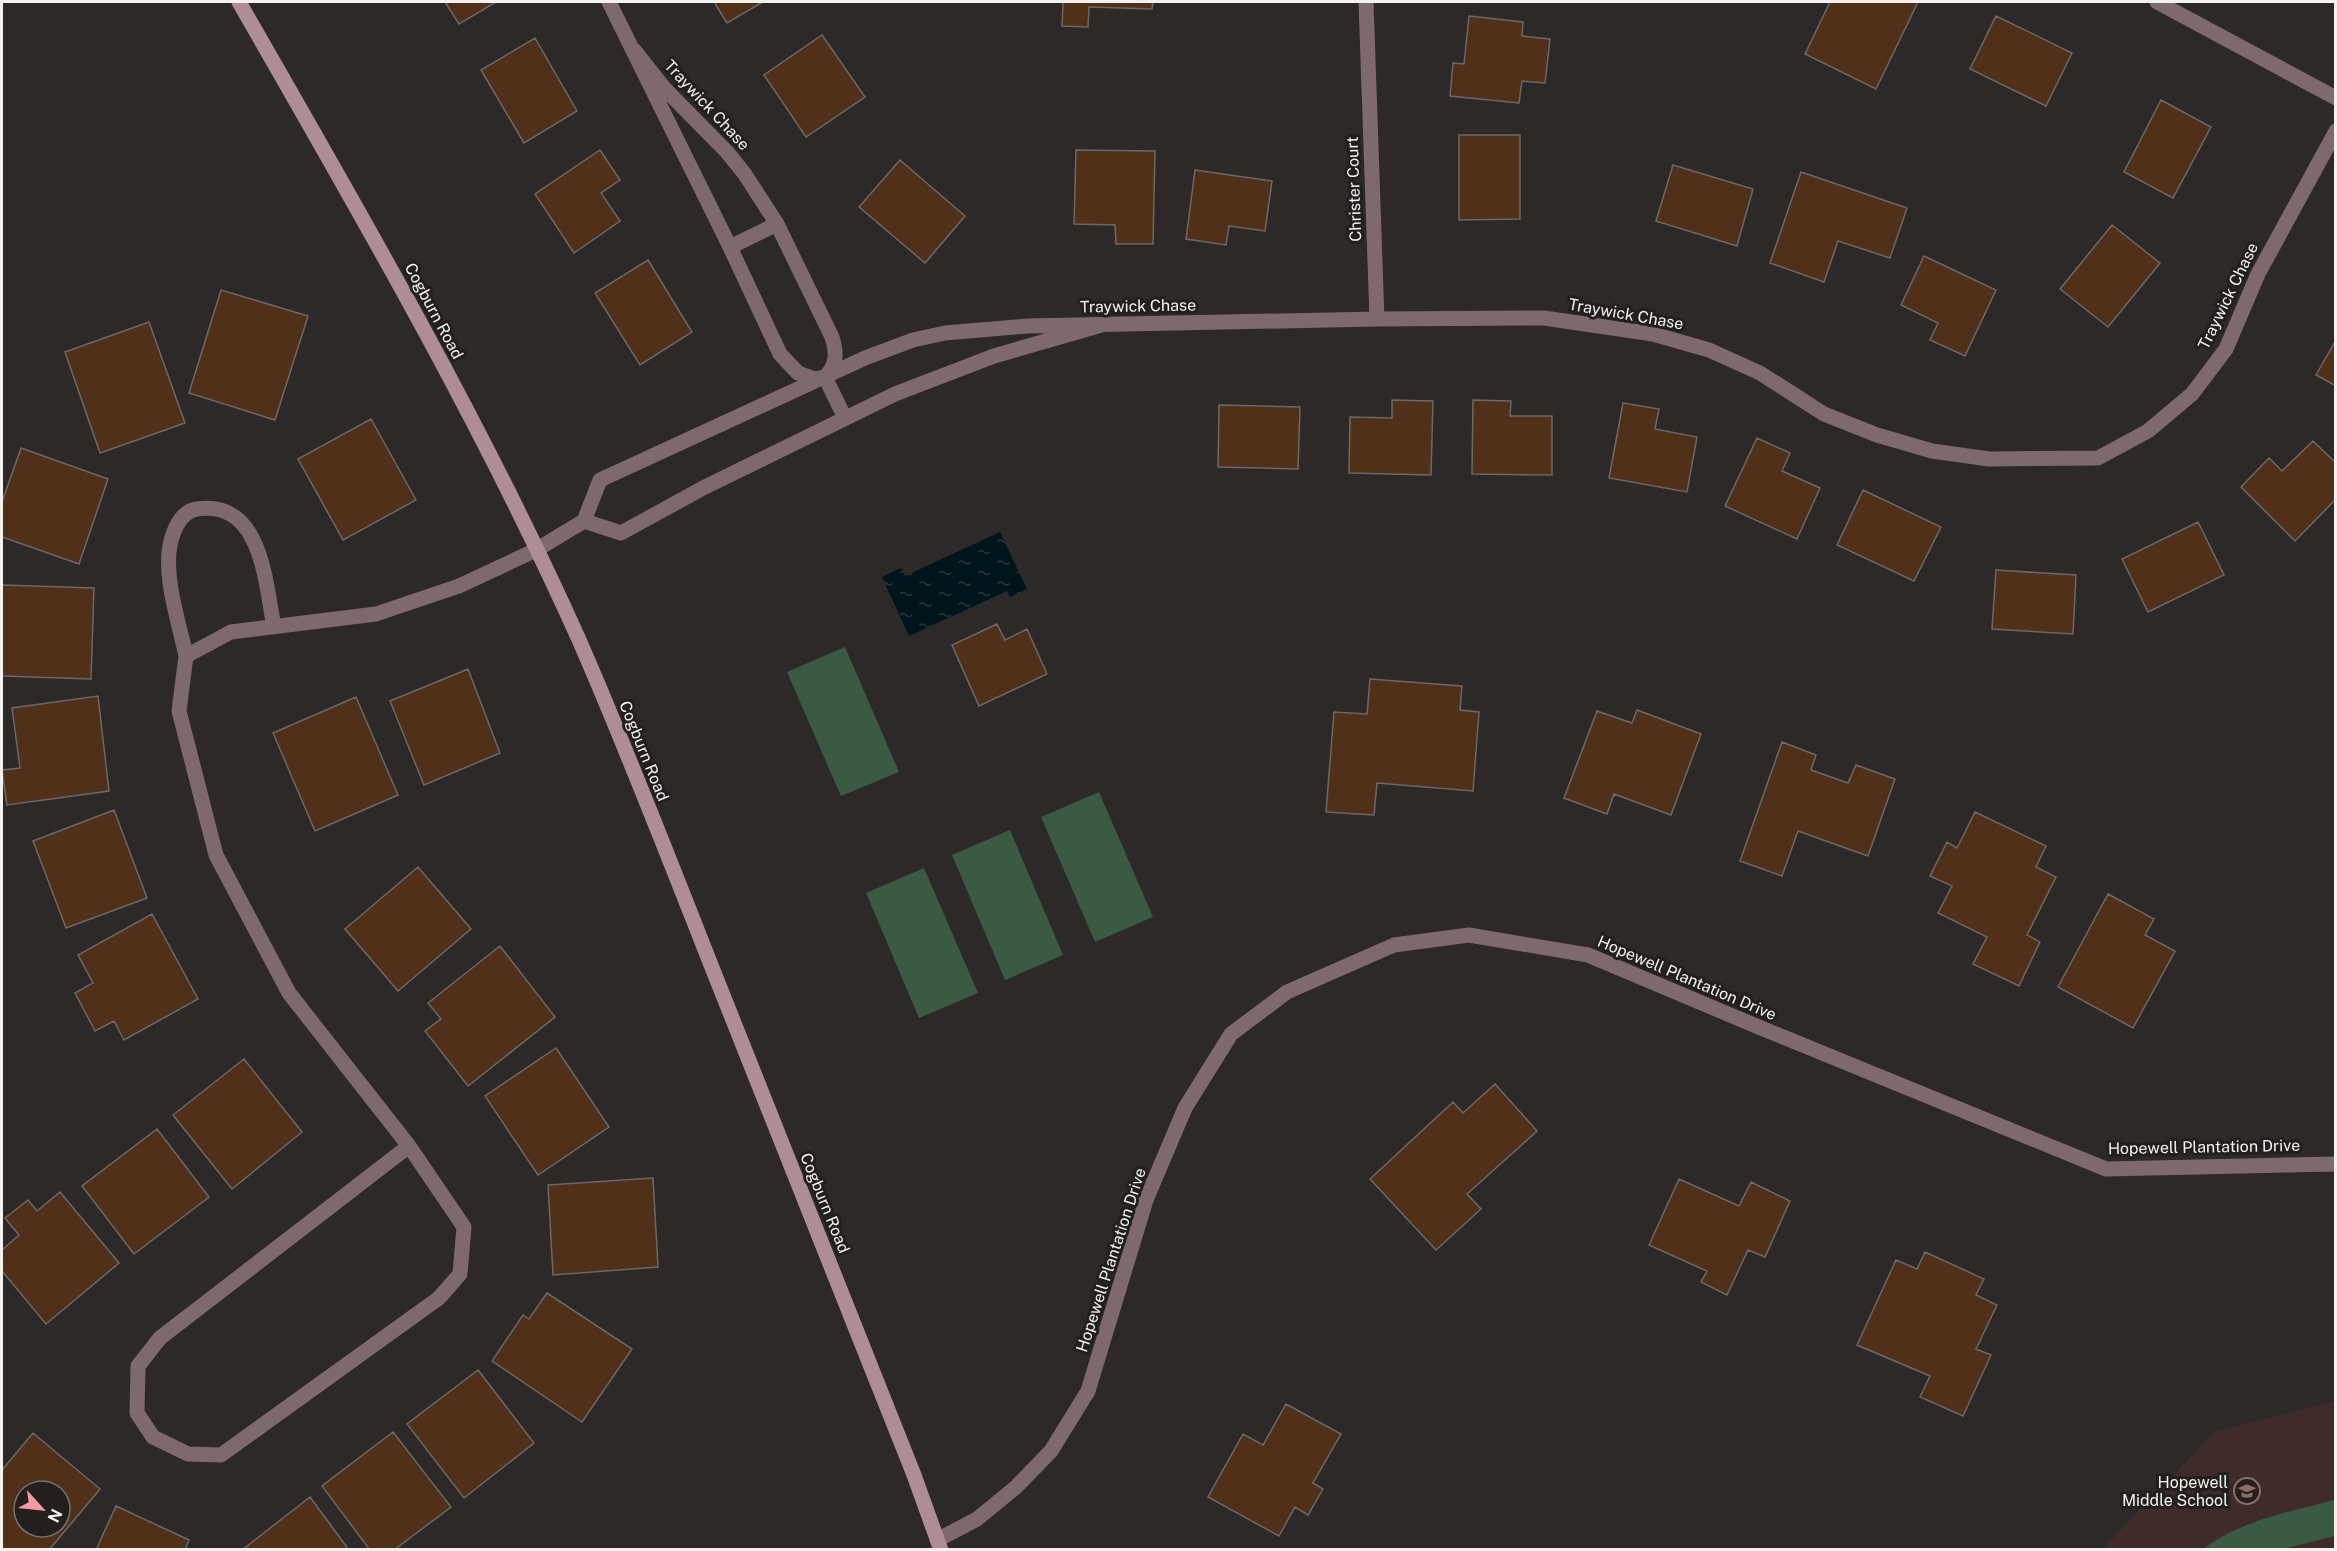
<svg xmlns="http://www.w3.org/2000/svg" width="2337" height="1551" font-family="'Public Sans',sans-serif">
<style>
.education{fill:#3f2c2a}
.garden{fill:#3a5a44}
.water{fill:url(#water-ripples)}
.building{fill:#513019;stroke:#6b6867;stroke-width:1.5;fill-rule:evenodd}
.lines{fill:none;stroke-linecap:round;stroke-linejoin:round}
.lane{stroke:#7e696d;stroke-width:15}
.street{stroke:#7e696d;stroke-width:15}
.secondary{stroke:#ae8d93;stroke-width:15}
.labels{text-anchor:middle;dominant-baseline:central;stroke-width:6;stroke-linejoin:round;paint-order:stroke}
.street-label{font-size:16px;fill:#f4f2f1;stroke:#22201e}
.poi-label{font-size:16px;fill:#f4f2f1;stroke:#22201e;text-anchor:end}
</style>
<defs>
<pattern id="water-ripples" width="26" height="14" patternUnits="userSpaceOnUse" patternTransform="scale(1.5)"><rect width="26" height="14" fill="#00151b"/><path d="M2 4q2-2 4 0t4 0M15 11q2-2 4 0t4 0" fill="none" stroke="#26383d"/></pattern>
</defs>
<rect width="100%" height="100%" fill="#2c2928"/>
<path class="education" d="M2335,1401V1549L2102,1550L2214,1432Z"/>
<path class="garden" d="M845,647L899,772L841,796L787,672Z
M1099,792L1153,917L1095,942L1041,817Z
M1010,830L1063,955L1005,980L952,855Z
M924,868L978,993L919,1018L866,893Z
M2335,1500V1536L2283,1549H2203C2242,1520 2289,1512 2335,1500Z"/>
<path class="water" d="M1000,532L1027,589L1010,597L1007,591L909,636L882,577L901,568L905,576Z"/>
<path class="building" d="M445,2H496L459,24Z
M714,2H763L727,23Z
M1063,2H1153L1152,9L1089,7L1088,27L1062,26Z
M1830,2H1918L1876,89L1805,54Z
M1469,16L1523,22L1522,36L1550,39L1545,83L1522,81L1519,103L1450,96L1453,63L1464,64Z
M1996,16L2072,53L2046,106L1970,69Z
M822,35L865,97L806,137L764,75Z
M535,38L577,111L524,143L481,70Z
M2161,100L2211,127L2173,198L2124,172Z
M1459,135H1520V219L1459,220Z
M600,150L620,180L601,193L620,221L574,253L535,194Z
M1076,150L1155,151L1153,244H1116L1115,225L1074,224Z
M900,160L965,216L925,263L859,207Z
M1673,165L1753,189L1737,246L1656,221Z
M1195,170L1272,181L1265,231L1229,226L1226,245L1186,239Z
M1801,172L1907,208L1890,258L1838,241L1824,282L1770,263Z
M2112,225L2160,263L2108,327L2060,289Z
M1924,256L1996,290L1965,356L1930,340L1938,323L1901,305Z
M648,260L692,332L640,365L595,293Z
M221,290L308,316L275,420L189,393Z
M149,322L185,423L100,453L65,352Z
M2336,340V386L2316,375Z
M1392,400L1433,401L1431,475L1349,473L1350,417L1392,418Z
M1473,400L1511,401L1510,416H1552V475L1472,474Z
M1623,403L1659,409L1655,429L1697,437L1687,492L1609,478Z
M1219,405L1300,407L1298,469L1218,467Z
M371,419L416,500L343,540L298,459Z
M1757,438L1790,453L1782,471L1820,488L1797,539L1725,506Z
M2313,441L2336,463V499L2295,541L2241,487L2269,458L2282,471Z
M21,448L108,479L79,564L2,537V502Z
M1863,490L1941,527L1914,581L1837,545Z
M2198,522L2224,575L2148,612L2122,559Z
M1996,570L2076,575L2073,634L1992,629Z
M2,585L94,588L91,679L2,676Z
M997,624L1005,640L1027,629L1047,674L979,706L952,645Z
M468,669L500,753L424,785L390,701Z
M1370,679L1462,686L1460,710L1479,712L1473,791L1377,783L1374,815L1326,812L1334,712L1367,714Z
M98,696L109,791L7,805L2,770L20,768L12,708Z
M356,697L398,795L315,831L273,733Z
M1637,710L1701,734L1671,815L1614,794L1607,814L1564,798L1597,711L1632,723Z
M1782,742L1816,755L1811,770L1848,783L1856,765L1895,779L1868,856L1798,831L1782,876L1740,861Z
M114,810L147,898L66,928L33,841Z
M1975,812L2046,846L2036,867L2056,877L2027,935L2040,942L2019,986L1973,964L1987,937L1938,913L1952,886L1930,876L1947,842L1957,848Z
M418,867L471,929L398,991L345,929Z
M2108,894L2154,919L2145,935L2175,951L2133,1028L2058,987Z
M152,914L198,999L124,1040L114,1021L95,1031L75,993L93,983L78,955Z
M500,946L555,1017L468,1086L425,1031L441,1019L428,1003Z
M556,1048L609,1127L538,1175L485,1096Z
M244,1059L302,1132L232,1189L173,1115Z
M1495,1084L1537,1131L1467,1194L1481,1209L1436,1250L1370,1179L1453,1102L1463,1113Z
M157,1129L209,1197L134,1254L82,1186Z
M653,1178L658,1267L553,1275L548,1185Z
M1679,1179L1739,1206L1751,1182L1790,1201L1765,1257L1748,1250L1727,1295L1701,1282L1707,1271L1649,1245Z
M60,1192L119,1263L46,1324L2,1271V1250L19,1235L5,1218L28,1200L37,1211Z
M1925,1252L1984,1279L1976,1295L1997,1305L1976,1349L1991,1355L1963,1416L1920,1397L1930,1376L1857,1345L1896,1260L1917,1269Z
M547,1293L632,1349L582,1422L492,1361L523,1315L529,1319Z
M478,1370L534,1443L464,1498L407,1424Z
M1286,1404L1341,1434L1313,1483L1323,1489L1308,1515L1295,1507L1279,1536L1208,1497L1243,1434L1263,1445Z
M393,1432L451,1507L394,1550H370L322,1486Z
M33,1433L100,1489L49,1550H5L2,1547V1470ZM24,1491H60V1527H24Z
M310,1497L349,1550H242Z
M116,1506L189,1540L185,1550H96Z"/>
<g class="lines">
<path class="lane" d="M730,247L777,224"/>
<path class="street" d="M609,2L730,247L780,354L798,373L815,379L825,377C837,365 837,353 832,337L777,224L744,173L727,152L664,88L634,50
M1366,2L1377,319
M2157,2L2336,98
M825,377L845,418
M584,521L600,480L865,358L913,340L945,333L1027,326L1377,319L1544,318L1653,334L1709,350L1760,373L1824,414L1877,435L1932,451L1989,459L2098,458L2148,431L2192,394L2226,349L2258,274L2336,131
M186,656C179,623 166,585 169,552C171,536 178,512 197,509C262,500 265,581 274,627
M409,1146L160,1338L138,1366L137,1413L153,1437L188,1454L221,1455L439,1298L460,1274L464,1227L409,1146L289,993L216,855L179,711L186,656L231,632L376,614L459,586L536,550L584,521L621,533L703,488L895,394L994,356L1105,324
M937,1540L977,1519L1016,1487L1051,1451L1088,1391L1146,1200L1185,1108L1231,1034L1287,992L1394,945L1469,935L1588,955L1761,1028L2106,1169L2336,1164"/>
<path class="secondary" d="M239,2C359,211 481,421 580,642C628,752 671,864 715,975C781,1142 847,1309 914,1475L941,1550"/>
</g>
<defs>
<symbol id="school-ring" viewBox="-11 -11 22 22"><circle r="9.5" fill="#22201e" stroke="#8d6e63" stroke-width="1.5"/><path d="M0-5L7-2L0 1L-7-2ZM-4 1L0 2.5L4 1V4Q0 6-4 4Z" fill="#8d6e63"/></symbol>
</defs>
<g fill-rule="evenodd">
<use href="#school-ring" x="2232" y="1476" width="30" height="30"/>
</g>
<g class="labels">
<g class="street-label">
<text transform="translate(707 105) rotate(47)">Traywick Chase</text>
<text transform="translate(1354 189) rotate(-92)">Christer Court</text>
<text transform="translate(2228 296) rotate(-64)">Traywick Chase</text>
<text transform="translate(1138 306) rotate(-1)">Traywick Chase</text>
<text transform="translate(434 311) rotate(62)">Cogburn Road</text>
<text transform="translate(1626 314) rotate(10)">Traywick Chase</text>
<text transform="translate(644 751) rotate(68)">Cogburn Road</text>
<text transform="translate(1687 978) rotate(23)">Hopewell Plantation Drive</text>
<text transform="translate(2204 1147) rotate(-1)">Hopewell Plantation Drive</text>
<text transform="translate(825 1203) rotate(68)">Cogburn Road</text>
<text transform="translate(1111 1260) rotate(-72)">Hopewell Plantation Drive</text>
</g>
<g class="poi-label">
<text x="2228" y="1482">Hopewell<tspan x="2228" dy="18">Middle School</tspan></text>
</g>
</g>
<rect width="2337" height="1551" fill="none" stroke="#f4f2f1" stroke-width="6"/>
<g transform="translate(42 1509) rotate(117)"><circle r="28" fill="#22201e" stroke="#767472" stroke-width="1.5"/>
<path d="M0-4.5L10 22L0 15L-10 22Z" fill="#f49b9f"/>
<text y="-9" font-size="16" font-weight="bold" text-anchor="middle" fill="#f4f2f1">N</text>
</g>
</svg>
